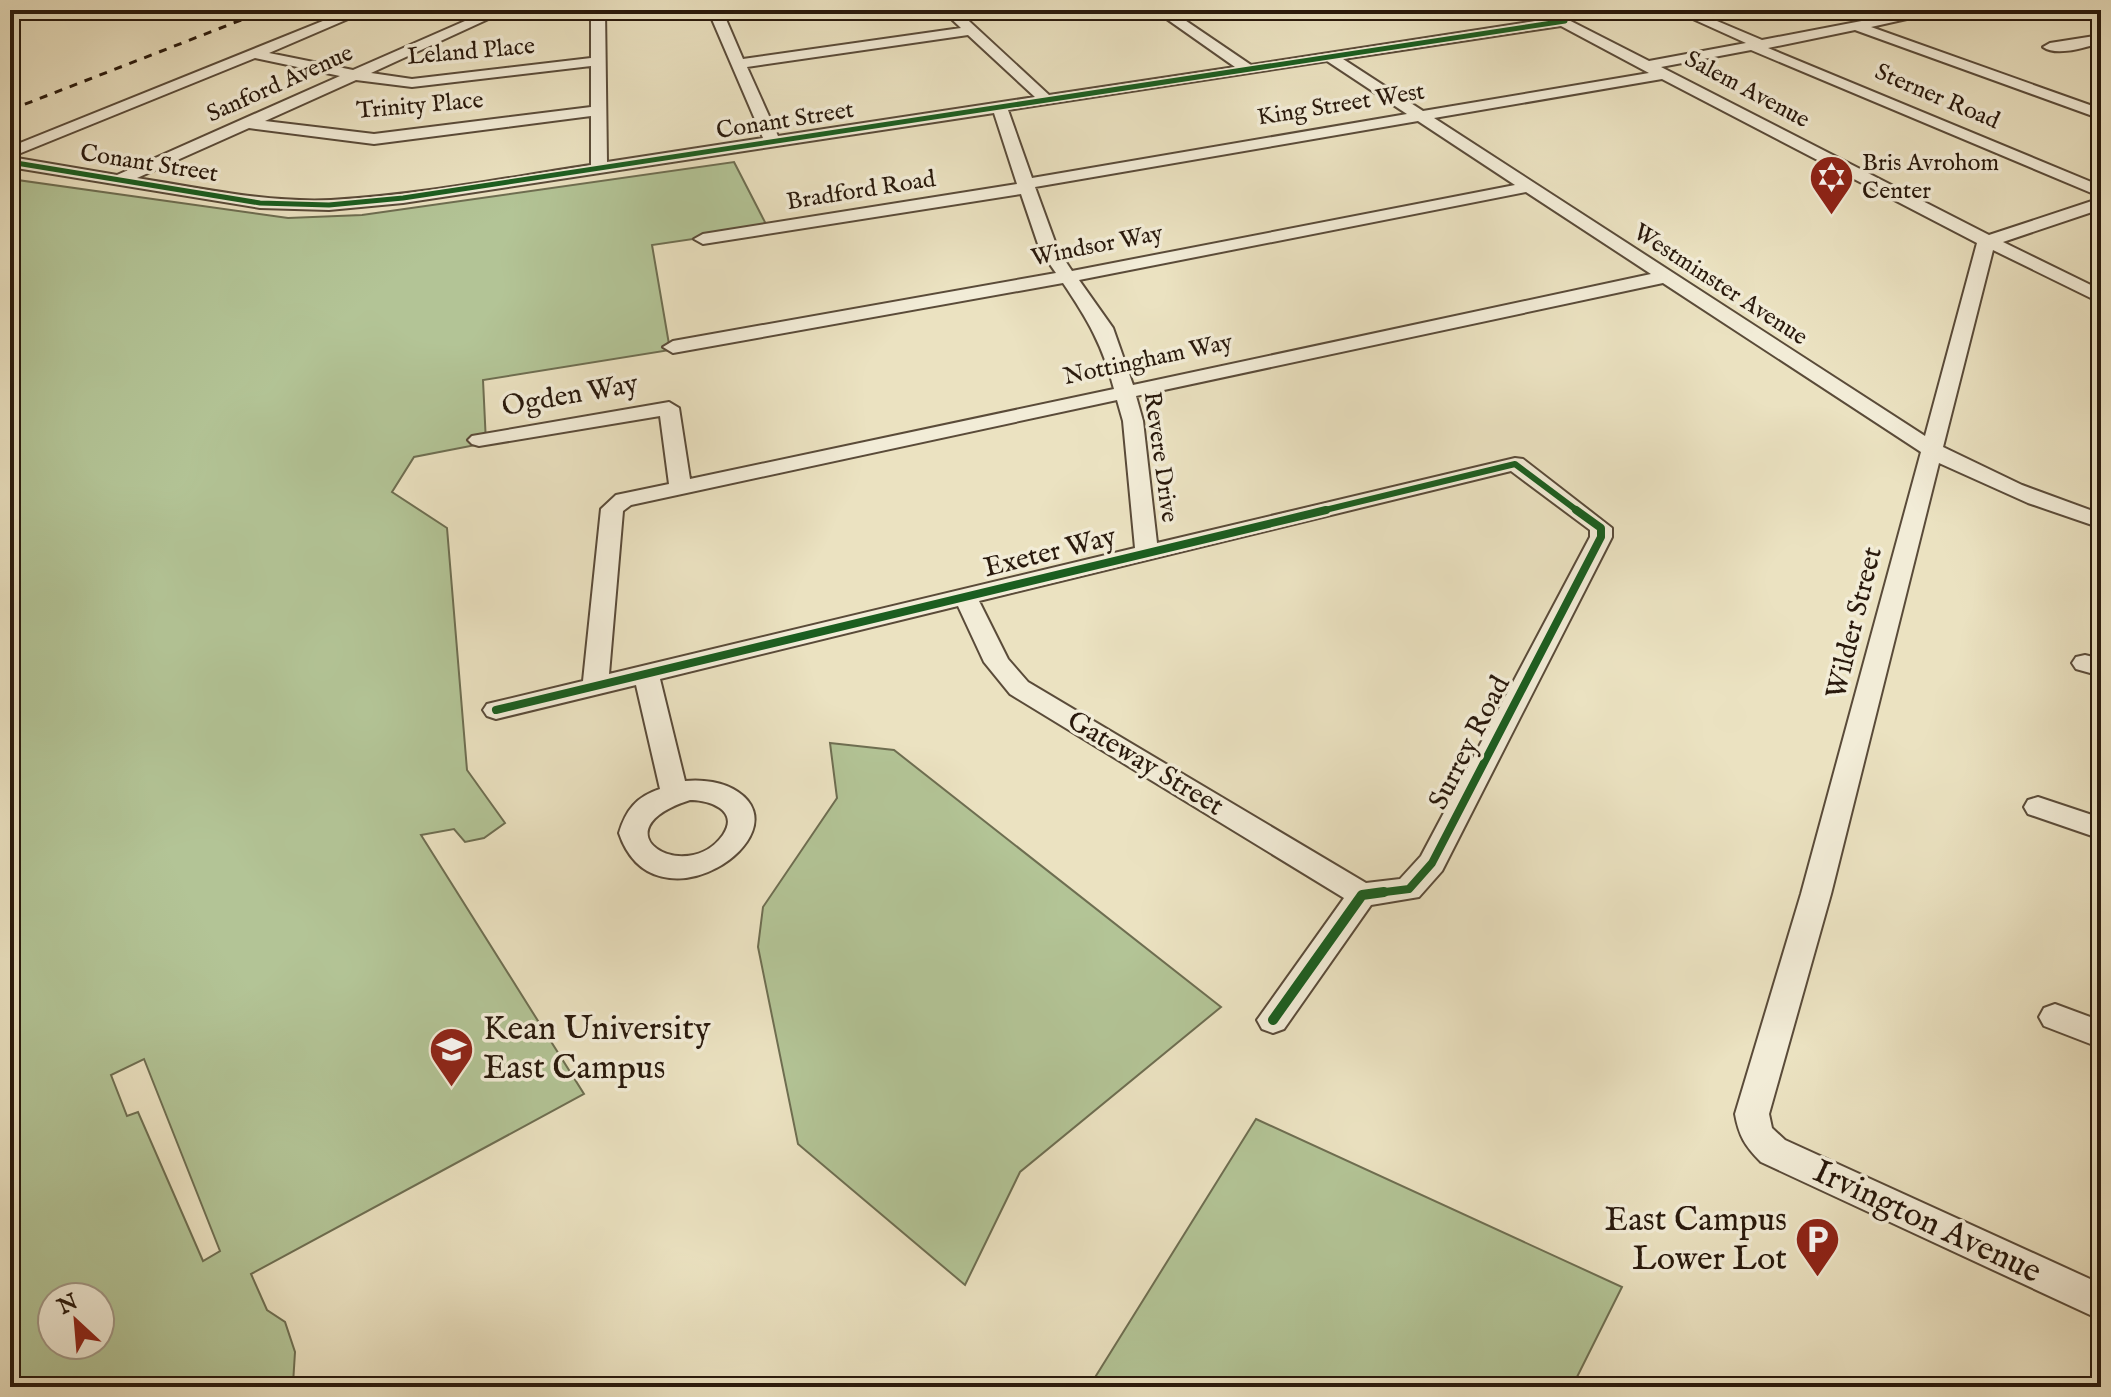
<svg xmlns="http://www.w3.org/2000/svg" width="2111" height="1397" font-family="'IM FELL English',serif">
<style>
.green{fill:#b3c496;stroke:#6e6e51;stroke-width:2;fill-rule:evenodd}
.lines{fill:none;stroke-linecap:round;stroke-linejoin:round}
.minor-casing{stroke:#5a4b39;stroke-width:4}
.minor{fill:#f2ecd7;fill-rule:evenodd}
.rail{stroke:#29190c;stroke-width:3;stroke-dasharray:8 8;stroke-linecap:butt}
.cycleway-far3-casing{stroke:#f2ecd7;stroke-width:8}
.cycleway-far2-casing{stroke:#f2ecd7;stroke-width:10}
.cycleway-far1-casing{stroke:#f2ecd7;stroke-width:13}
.cycleway-casing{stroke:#f2ecd7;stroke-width:15}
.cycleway-far3{stroke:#1b5e20;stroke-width:5}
.cycleway-far2{stroke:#1b5e20;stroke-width:6}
.cycleway-far1{stroke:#1b5e20;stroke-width:8}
.cycleway{stroke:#1b5e20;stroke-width:10}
.labels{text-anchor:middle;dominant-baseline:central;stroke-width:7;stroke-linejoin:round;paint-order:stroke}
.far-street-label{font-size:24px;fill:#29190c;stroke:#f2ecd7}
.far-poi-label{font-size:24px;fill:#29190c;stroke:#f2ecd7;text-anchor:start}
.street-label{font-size:28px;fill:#29190c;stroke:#f2ecd7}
.near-poi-label{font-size:34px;fill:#29190c;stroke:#f2ecd7;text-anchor:start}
.near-street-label{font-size:34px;fill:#29190c;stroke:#f2ecd7}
</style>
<rect width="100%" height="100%" fill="#ebe2c1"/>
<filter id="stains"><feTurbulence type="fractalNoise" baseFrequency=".0025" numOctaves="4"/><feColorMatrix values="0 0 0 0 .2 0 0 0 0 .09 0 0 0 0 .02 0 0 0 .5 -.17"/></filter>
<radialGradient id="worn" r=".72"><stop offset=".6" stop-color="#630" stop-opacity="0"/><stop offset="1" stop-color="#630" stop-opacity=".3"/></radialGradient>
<path class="green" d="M734,162L768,228L652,245L670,350L483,380L486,443L414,457L392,492L447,528L467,770L505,823L484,838L465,842L454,829L421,835L584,1094L251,1274L267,1310L285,1322L295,1352L293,1384L300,1387H10V179L288,218L362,215ZM144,1059L220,1251L203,1261L138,1112L127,1116L111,1075ZM52,1297H100V1345H52Z
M830,743L894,750L1221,1007L1020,1172L965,1285L798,1144L758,947L763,907L837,798Z
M1256,1119L1622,1287L1572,1387H1089Z"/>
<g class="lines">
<defs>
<path id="minor" d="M10,10H19L10,15Z
M350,10H369L269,53L353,70L490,10H508L371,73L412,79L591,58V10H605L607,162L763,138L708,10H722L743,59L961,28L942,10H957L1049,95L1235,67L1154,10H1170L1251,65L1549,19L1542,14L1549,10L1649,61L1746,43L1673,10H1691L1762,40L1919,10H1947L1871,27L2101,109V119L1855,30L1768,48L2101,186V197L1751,50L1661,67L1989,235L2101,198V209L2003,242L2101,290V303L1993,250L1943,447L2022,485L2101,514V528L2028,503L1939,463L1831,894L1769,1114L1772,1128L1785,1140L2101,1284V1320L1761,1162C1745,1146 1739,1136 1735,1114L1801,894L1921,452L1663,283L1136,396L1143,421L1157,543L1515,458L1523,459L1612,528V537L1442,871L1419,897L1371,905L1284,1029L1273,1033L1262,1029L1257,1020L1344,898L1010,694L984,662L958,606L660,679L685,781C702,779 724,782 738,792C804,836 654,937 619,833C626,810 636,797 660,789L636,685L496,719L487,716L483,710L487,704L583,681L601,509L616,495L669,484L660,416L479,446L472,444L468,440L472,436L669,402L679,408L690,479L1114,389C1103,346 1088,320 1063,283L673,353L663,347L673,341L1056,273L1040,250L1021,194L703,244L694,239L703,234L1017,184L994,113L403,203L329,210L260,208L10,167V147ZM1561,26L1649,73L1423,111L1343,59ZM968,35L1035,97L778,136L747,67ZM255,58L340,76L117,175L11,157ZM1327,61L1407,114L1032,178L1008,110ZM591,66V107L374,134L265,121L356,80L412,87ZM1662,79L1977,243L1925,436L1434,118ZM591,116V165C505,178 418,195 331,200C266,203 201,188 137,178L249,128L374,144ZM1418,121L1515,185L1072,271L1058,250L1035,187ZM1526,192L1651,274L1133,385L1113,328L1079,280ZM1117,400L1123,421L1135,548L609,674L623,511L631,505ZM1511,471L1590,530V537L1421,856L1400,879L1366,883L1028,682L1008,659L979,601ZM690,800C709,800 740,810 723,835C686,887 594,831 690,800Z
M811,10L793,15L786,11L787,10Z
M2101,35V43C2085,47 2057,57 2043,47L2050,43Z
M2085,655L2101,659V676L2076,669L2072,663L2076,657Z
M2038,797L2101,818V839L2028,814L2024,807L2028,800Z
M2055,1004L2101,1021V1048L2044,1026L2039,1017L2044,1008Z"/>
</defs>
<use href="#minor" class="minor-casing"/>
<use href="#minor" class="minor"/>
<path class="rail" d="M10,110L267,10"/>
<defs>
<path id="cycleway-far3" d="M10,162L260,203L329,205L403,198L1565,21"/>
<path id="cycleway-far2" d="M1317,512L1515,464L1579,512"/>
<path id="cycleway-far1" d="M496,710L1326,510
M1369,894L1409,889L1432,863L1601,537V528L1576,510"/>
<path id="cycleway" d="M1273,1020L1362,895L1384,892"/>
</defs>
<use href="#cycleway-far3" class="cycleway-far3-casing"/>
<use href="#cycleway-far2" class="cycleway-far2-casing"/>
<use href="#cycleway-far1" class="cycleway-far1-casing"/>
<use href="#cycleway" class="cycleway-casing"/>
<use href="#cycleway-far3" class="cycleway-far3"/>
<use href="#cycleway-far2" class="cycleway-far2"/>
<use href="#cycleway-far1" class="cycleway-far1"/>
<use href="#cycleway" class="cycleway"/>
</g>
<defs>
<symbol id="synagogue-pin" viewBox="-11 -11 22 30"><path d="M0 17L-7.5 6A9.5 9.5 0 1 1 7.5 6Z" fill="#8f2418" stroke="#f2ecd7"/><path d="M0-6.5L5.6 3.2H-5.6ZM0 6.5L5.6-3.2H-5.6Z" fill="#fff"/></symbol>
<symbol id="university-pin" viewBox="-11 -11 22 30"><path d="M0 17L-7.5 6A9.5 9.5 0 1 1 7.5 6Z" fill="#8f2418" stroke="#f2ecd7"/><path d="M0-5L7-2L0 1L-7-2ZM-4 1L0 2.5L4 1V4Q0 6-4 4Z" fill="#fff"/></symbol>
<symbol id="parking-pin" viewBox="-11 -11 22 30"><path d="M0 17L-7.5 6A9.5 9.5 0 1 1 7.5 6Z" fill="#8f2418" stroke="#f2ecd7"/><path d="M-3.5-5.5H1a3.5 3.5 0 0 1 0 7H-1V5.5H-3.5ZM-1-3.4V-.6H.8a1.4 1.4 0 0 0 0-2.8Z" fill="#fff"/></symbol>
</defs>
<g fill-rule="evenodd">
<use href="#synagogue-pin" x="1806" y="152" width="51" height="69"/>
<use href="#university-pin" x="426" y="1024" width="51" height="69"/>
<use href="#parking-pin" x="1792" y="1214" width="51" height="69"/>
</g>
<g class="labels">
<g class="far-street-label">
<text transform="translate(471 52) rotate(-5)">Leland Place</text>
<text transform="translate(280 84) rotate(-24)">Sanford Avenue</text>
<text transform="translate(1747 90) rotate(28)">Salem Avenue</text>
<text transform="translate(1937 97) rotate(23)">Sterner Road</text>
<text transform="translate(1341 105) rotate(-9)">King Street West</text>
<text transform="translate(420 106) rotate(-5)">Trinity Place</text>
<text transform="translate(785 121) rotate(-9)">Conant Street</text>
<text transform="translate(149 164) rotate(9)">Conant Street</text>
<text transform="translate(861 191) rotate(-9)">Bradford Road</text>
<text transform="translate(1097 246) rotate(-11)">Windsor Way</text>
<text transform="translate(1720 285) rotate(33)">Westminster Avenue</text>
<text transform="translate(1148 360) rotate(-12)">Nottingham Way</text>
<text transform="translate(1160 457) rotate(82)">Revere Drive</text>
</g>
<g class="far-poi-label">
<text x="1862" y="163">Bris Avrohom<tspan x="1862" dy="28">Center</tspan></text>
</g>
<g class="street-label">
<text transform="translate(570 396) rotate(-10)">Ogden Way</text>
<text transform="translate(1050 553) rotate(-14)">Exeter Way</text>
<text transform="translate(1855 623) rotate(-76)">Wilder Street</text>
<text transform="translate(1470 743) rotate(-63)">Surrey Road</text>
<text transform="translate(1145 764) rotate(31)">Gateway Street</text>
</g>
<g class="near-poi-label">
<text x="483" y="1029">Kean University<tspan x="483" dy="39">East Campus</tspan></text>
<text x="1787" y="1220" text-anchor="end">East Campus<tspan x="1787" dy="39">Lower Lot</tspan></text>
</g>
<g class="near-street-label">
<text transform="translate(1927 1222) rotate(25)">Irvington Avenue</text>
</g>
</g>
<rect width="2111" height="1397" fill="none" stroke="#ebe2c1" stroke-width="40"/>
<rect x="12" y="12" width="2087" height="1373" fill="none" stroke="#29190c" stroke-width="4"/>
<rect x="20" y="20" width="2071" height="1357" fill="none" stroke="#29190c" stroke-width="2"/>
<g transform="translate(76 1321) rotate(334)"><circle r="38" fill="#f2ecd7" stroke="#a29886" stroke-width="2"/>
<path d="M0-6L14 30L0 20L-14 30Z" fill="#8f2418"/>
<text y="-12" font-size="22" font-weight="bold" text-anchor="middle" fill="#29190c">N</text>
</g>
<rect width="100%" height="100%" filter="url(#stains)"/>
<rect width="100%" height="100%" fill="url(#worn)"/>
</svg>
